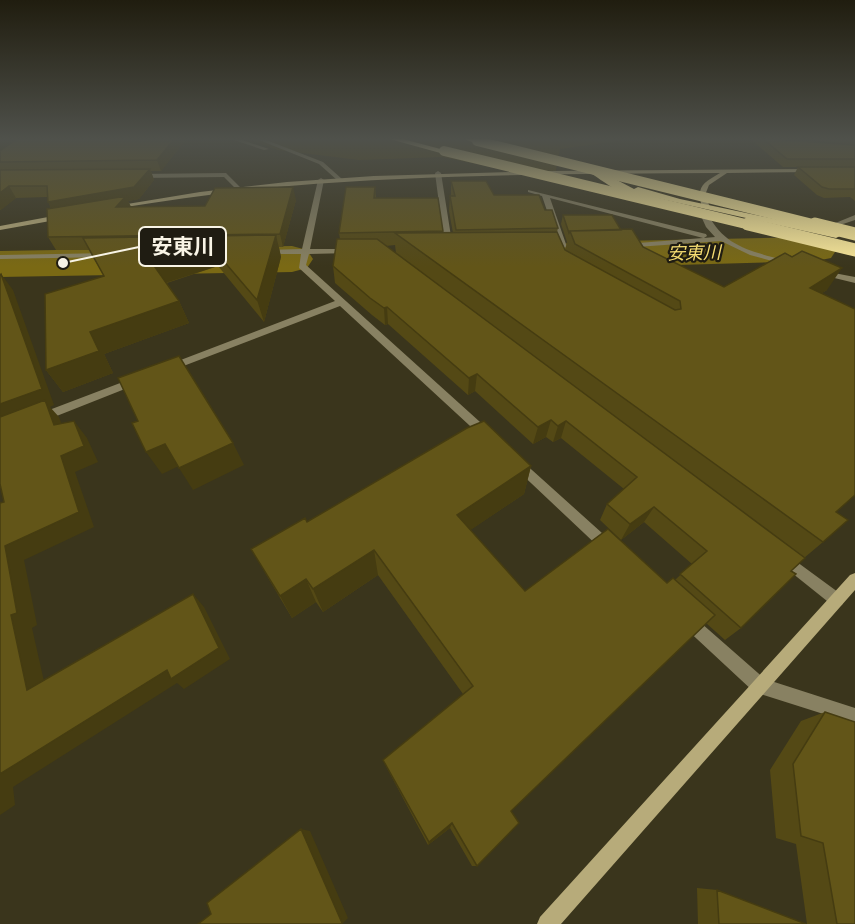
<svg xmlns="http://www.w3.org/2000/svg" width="855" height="924" font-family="'Playfair Display','Noto Sans JP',serif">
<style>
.green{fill:#4e4310}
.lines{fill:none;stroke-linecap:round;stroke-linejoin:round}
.river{fill:#7a6914;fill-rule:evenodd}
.street{fill:#888162;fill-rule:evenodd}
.secondary{fill:#b7ab7a;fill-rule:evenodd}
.highway{fill:#fcea9b;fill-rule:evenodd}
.highway-bridge-far1{stroke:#fcea9b;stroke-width:10}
.highway-bridge{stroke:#fcea9b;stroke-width:13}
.wall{fill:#544915;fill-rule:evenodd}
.shaded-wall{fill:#453c11}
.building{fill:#625518;stroke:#453c11;stroke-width:1.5}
.labels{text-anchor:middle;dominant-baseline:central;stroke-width:4.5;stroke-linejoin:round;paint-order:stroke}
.far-water-label{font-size:18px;font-style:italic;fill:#f6dd72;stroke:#1f1c12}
.leader{fill:none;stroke:#f8f4e6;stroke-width:2}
.callout-dot{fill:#f8f4e6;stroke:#1f1c12;stroke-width:2}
.callout{fill:#1f1c12;stroke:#f8f4e6;stroke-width:2}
.callout-label{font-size:21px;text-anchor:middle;font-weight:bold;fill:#f8f4e6}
</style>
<rect width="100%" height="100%" fill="#3a351c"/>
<path class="green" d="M244,138H640L560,149L554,180L442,157L359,160L278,150Z"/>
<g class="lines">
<path class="river" d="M816,237L831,240L837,249L831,258L816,261L572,268L557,264L551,255L557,246L572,242Z
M292,246L307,250L313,259L307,268L292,272L0,277V251Z"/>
<path class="street" d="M228,138H236L269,149L264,150Z
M254,138H261L323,162L342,179L337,180L319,164Z
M438,171L441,173L453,249L449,251L445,249L435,173Z
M226,173L241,188V190H237L224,177L138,178L135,176L138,174Z
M321,178L324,180L310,249H350L354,251L350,253L309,254L306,265L490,431L492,434L490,437H482L340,306L173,370H165V366L335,301L299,268L301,254H265L261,252L265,250L302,249L318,180Z
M528,190L706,234L707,236L704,238L715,237L706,227L701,216L708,214C722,242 743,249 772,257C780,259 788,260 794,264L790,266L750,255L721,241L622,248L621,246L625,244L703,238L550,198L567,247L560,249L542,196L528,192Z
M855,215V220L837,226L833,224Z
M110,253L111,255L107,257L0,259V255Z
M818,270L855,277V283L818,274Z
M136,377L140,379L141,381L140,383L44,421L40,422L34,418L36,415Z
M518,459L522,461L612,542L614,546L612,550L607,552L602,550L514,467L512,464L514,461Z
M782,551L842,595L844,600L842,605L837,607L832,605L777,561L775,557L777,553Z
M688,614L693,616L765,679L855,708V724L754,692L683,626L680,621L683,616Z"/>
<path class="secondary" d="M811,169L814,171L813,172L727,173L709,185L705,195L710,207L706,209L702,207C696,186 703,183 720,173C576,174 432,174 289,186C230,191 171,200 113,209L109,207L200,192L287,182L374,176L549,171Z
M64,214L68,216L67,218L0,230V226Z
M855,573V590L561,924H537L540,917L850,575Z"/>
<path class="highway" d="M386,138H399L448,151L444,154Z
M462,138H475L481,141L477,144Z
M592,170H598L634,189L638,187L680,199L836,232L842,235L836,238L652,197L651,200C631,202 607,184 592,174Z"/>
<path class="highway-bridge-far1" d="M477,141L821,226
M444,151L754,226"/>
<path class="highway-bridge" d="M748,224L855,250
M815,224L855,234"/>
</g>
<path class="wall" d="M0,138H187L161,171H151L154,180L139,199L128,201L131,207L205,206L296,200L283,247H279L281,257L264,322L218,266L167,283L179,301L189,323L104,354L113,373L63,392L46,370L104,276L89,250H56L48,237L51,209L47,197L16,198L0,210Z
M749,138H855V145L812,140H776L855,145V201L850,197L824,198L817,195L794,175L798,167H825H783Z
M451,181L494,195L545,210L558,228L557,232L565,250L567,242L561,224L563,215L621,230L643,247L724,287L827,290L822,293L836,512L823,542L804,558L791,571L741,628L725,640L706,623L511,811L477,866H472L450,828L428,845L388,770L383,760L463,694L378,575L323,612L316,602L292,618L251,549L307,522L531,466L524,494L470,530L525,591L667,583L675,580L692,564L644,522L621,540L600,520L607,504L624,489L561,438L553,442L546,437L533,444L475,391L468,395L388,324L385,325L372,315L335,283L333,266L340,239L339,233L375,187L376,198H438L443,233H453L449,211L450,196H451ZM395,245L396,253L386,246Z
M825,712L855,924H807L796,844L776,838L770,770L801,721Z
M697,888L717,890L806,924H698Z"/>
<path class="shaded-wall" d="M5,138H25L0,157V141Z
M175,138H187L161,171L157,160Z
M150,169L154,180L139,199L128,201L132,209L54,214L48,202Z
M9,186L16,198L1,210L0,208V193Z
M293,187L296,200L283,247L280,234Z
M276,235L281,257L264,322L257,300Z
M210,245L218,266L162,284L152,263Z
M842,268L827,290L796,309L810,288Z
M1,274L13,290L54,405L50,407L59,417L68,442L0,426Z
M179,301L189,323L104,354L113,373L63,392L46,370L90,332Z
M387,307L388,324L385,325L384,308Z
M477,374L475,391L468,395L469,378Z
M551,420L546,437L533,444L538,427Z
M74,421L87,438L98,462L75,472L94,527L24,560L37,625L32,628L48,699L27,690L11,615L5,546L61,456Z
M566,421L561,438L553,442L558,426Z
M233,443L244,465L193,490L179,468Z
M165,444L179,466L162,474L146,452Z
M531,466L524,494L454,541L457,515Z
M654,507L644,522L621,540L630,524Z
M374,550L378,575L323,612L313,589Z
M306,579L316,602L292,618L280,596Z
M193,594L204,607L230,659L184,689L177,683L13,787L15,805L0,815V774Z
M452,823L450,828L428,845L429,842Z
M301,829L310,831L348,918L342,924H340Z"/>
<path class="building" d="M18,138H175L157,160L0,162V151Z
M762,138H771L772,139L855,145V159H787Z
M798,167H855V189H829L822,187Z
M150,169L134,187L48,202L47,186H9L0,193V170Z
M451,181H486L494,195H539L545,210H552L558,228L456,230L450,196H455Z
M293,187L280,234L48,237L47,209L126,196L116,207L205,206L215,188Z
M346,187H375L374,198H438L443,231L339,233Z
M563,215H612L621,230L570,231L569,233Z
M632,229L643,247L724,287L785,253L792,257L802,251L842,268L810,288L855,309V495L836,512L848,520L823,542L395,233L557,232L565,250L675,310L681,309L680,301L575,244L570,231Z
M276,235L257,300L210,245L152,263L179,301L90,332L99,351L46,370L45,294L104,276L83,238Z
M337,239H377L805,558L791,571L796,574L741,628L680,574L707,551L654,507L630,524L607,504L637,477L566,421L558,426L551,420L538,427L477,374L469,378L387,307L384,308L370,298L333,266Z
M1,274L42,389L0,404V275Z
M179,356L233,443L179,468L165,444L146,452L132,423L138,421L118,378Z
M45,400L54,425L74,421L84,446L61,456L79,512L5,546L17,613L11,615L27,690L193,594L219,648L171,679L167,670L0,774V503L4,502L0,484V417Z
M484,421L531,466L457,515L525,591L608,529L667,583L673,578L715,615L511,811L519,823L477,866L452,823L429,842L383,760L473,686L374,550L313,589L306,579L280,596L251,549L305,518L307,522L467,428Z
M825,712L855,722V924H837L823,843L801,836L793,764Z
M301,829L342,923L340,924H198L211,914L207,903Z
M717,890L806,924H719Z"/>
<linearGradient id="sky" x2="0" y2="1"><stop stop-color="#201d0f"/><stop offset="0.52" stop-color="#4f514b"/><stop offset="1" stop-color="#4f514b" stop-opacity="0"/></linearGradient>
<rect width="855" height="267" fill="url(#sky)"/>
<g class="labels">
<g class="far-water-label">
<text transform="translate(694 252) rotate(-1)">安東川</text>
</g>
</g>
<path class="leader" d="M63 263L139 247"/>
<circle class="callout-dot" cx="63" cy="263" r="6"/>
<rect class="callout" x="139" y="227" width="87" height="39" rx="6"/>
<g class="callout-label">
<text x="183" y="254">安東川</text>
</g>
</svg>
